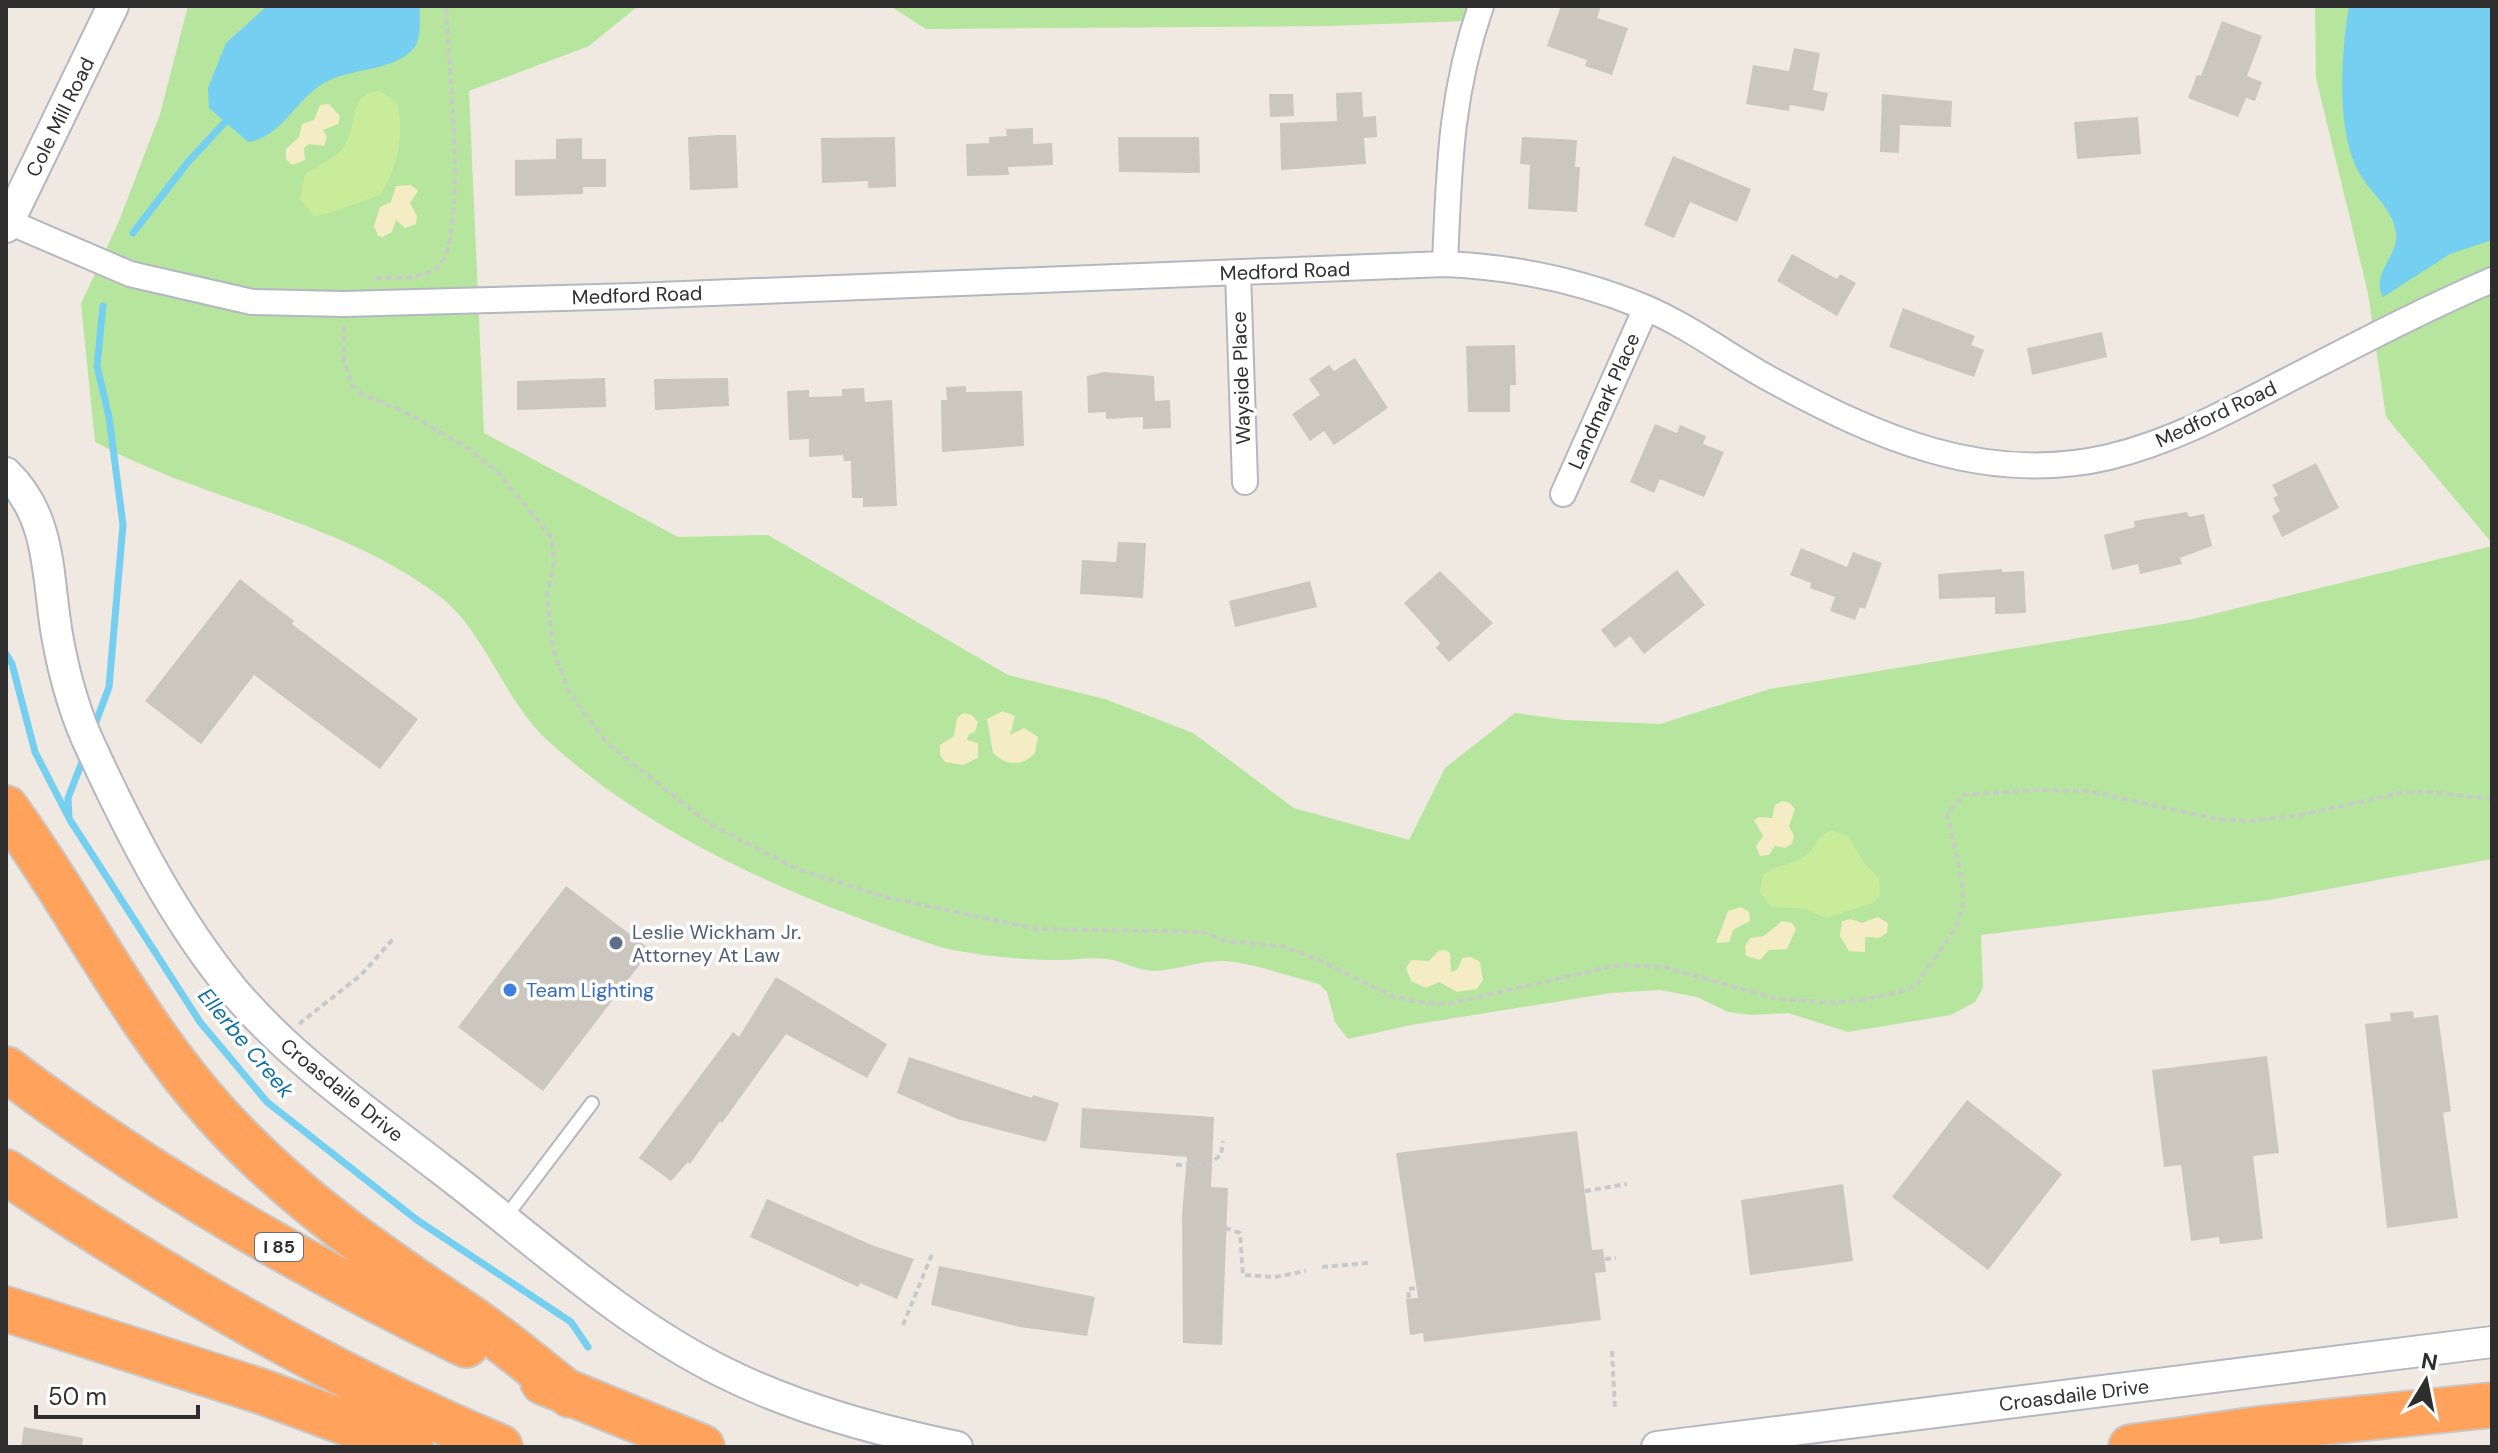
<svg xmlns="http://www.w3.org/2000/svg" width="2498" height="1453" font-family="'DM Sans',sans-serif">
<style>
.green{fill:#b6e59e}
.sand{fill:#f3ecc5}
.pitch{fill:#c9ec9a}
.water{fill:#75cff0}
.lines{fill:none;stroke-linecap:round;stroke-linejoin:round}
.stream{stroke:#75cff0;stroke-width:7}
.building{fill:#cbc7bf}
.service-casing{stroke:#b4b7c1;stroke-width:16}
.minor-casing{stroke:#b4b7c1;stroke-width:28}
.tertiary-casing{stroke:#b4b7c1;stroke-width:34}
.motorway-casing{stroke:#c9c9c9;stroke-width:48}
.path{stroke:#c9c9c9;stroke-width:4;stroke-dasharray:6 4;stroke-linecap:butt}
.service{stroke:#fff;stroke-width:12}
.minor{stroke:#fff;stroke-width:24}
.tertiary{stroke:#fff;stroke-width:30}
.motorway{stroke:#ffa35c;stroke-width:44}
.service-dot{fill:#5c6f8a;stroke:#fff;stroke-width:3}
.shop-dot{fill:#3f7fe0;stroke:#fff;stroke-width:3}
.labels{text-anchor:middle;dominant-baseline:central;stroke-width:7;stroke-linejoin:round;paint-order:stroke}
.shield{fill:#fff;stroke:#6d6d6d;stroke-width:2}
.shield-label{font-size:18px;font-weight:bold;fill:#2e2e2e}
.street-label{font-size:20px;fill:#2e2e2e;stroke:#fff}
.service-label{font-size:20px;fill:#4e5e75;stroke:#fff;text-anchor:start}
.shop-label{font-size:20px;fill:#366cbe;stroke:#fff;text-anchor:start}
.water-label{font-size:22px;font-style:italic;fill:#0d6fa3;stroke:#fff}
</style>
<rect width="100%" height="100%" fill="#efe9e1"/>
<path class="green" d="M188,6H638L589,46L469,91L484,433L678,537L768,535L1008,675L1105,699L1193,733L1294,808L1409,840L1445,768L1515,713L1566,720L1660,724L1770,689L2193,619L2492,546V859L2269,900L1981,935L1983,988L1975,1002L1951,1015L1848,1032L1788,1013L1751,1015L1728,1012L1697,997L1660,990L1611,993L1411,1025L1348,1039L1335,1022L1327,992L1319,984C1289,977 1255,963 1224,961C1200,960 1178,970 1154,971C1139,971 1123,961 1107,959C1090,957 1075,960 1059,960C1031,961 959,954 934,945C796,898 656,840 547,740C504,700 484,629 438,595C336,519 206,502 95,442L81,304L119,221L160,114Z
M890,6H1474L1468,21L1327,26L926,29Z
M2315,6H2492V543L2386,417L2368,293L2316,78Z"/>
<path class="sand" d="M329,104L340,116L338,124L323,130L327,137L324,146L309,144L304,148L305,160L292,165L286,159V149L299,137L302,124L314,120L320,105Z
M411,185L418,191L410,203L417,216L416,224L405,228L396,220L392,232L383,237L378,236L374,226L380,207L391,202L396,186Z
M1003,711L1015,716L1010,735L1024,728L1038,737L1035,753C1022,767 1006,766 993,753L987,719Z
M963,713L972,715L978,722L975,732L969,734L967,740L978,743V758L963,765L945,762L940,755V745L954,736L957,718Z
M1782,801L1790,803L1795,809L1789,826L1794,836L1792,844L1785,848L1775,846L1769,855L1760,856L1756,846L1763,836L1754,820L1759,817L1772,818L1775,805Z
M1741,907L1749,912L1750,921L1733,930L1729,942L1716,943L1728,911Z
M1878,917L1888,923L1887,933L1879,938L1865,937V952L1849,951L1840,936L1842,921L1851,919L1862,923Z
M1782,921L1792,923L1796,929L1787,949L1769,950L1760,960L1746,956L1745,946L1750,938L1764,936Z
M1445,950L1450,953L1451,972L1458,969L1462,958L1471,957L1480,962L1483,980L1477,989L1457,992L1439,982L1426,988L1411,981L1406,968L1411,960L1429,961L1438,951Z"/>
<path class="pitch" d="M380,91L398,104C404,137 398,166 381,194C372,198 322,217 314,216L300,199L305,174C316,166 332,160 342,149C360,129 345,93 380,91Z
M1832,831L1848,836L1863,862L1879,878L1880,895L1873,903L1826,918L1804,909L1770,906L1760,892L1763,875C1776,864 1791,866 1804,857C1816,849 1816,835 1832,831Z"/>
<path class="water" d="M267,6H420C419,21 423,42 410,52C388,72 349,68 324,83C295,100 282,137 248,142L209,108L208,88L226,43Z
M2349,6H2492V240L2450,254L2383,297C2370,274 2399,256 2396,233C2394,211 2372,194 2361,176C2335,134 2341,53 2349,6Z"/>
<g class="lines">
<path class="stream" d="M133,233L188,162L229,118
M6,654L12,664L35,752L70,820L200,1022L267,1102L417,1220L571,1322L588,1347
M93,730L109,687L123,525L109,417L97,366L103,306
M69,817L68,798L84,757"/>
</g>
<path class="building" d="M1561,6H1601L1597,18L1628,28L1612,75L1585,66L1587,60L1547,46Z
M2222,21L2262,36L2247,76L2262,82L2255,101L2246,98L2238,117L2188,98L2197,75L2201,76Z
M1794,48L1820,53L1813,90L1828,93L1824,111L1790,105L1789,111L1746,104L1753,65L1789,71Z
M1362,92L1363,117L1376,116L1377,137L1364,138L1366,164L1281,170L1280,123L1337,121L1336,93Z
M1269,94H1293L1294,116L1270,117Z
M1882,94L1952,101L1951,127L1900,125L1899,153L1880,152Z
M2138,117L2141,154L2077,159L2074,122Z
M1033,128V144L1052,143L1053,165L1008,167L1009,175L967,176L966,144L989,143V137L1007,136L1006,129Z
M718,135H736L738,188L690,190L688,137Z
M895,137L896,187L868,188V181L822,183L821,138Z
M1118,137H1199L1200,173L1119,172Z
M1522,137L1577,140L1575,167H1580L1577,212L1528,209L1530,165L1520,164Z
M582,138V159H606V187H583V194L515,196V160L556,159V139Z
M1673,156L1751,189L1737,222L1690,202L1674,238L1644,225Z
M1792,254L1837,279L1840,274L1856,283L1837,316L1777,281Z
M1903,308L1975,336L1971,345L1984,350L1974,377L1889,347Z
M2102,332L2107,357L2032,375L2027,348Z
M1515,345L1516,385H1510V412H1468L1466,346Z
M1355,358L1388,408L1334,445L1324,431L1310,441L1292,414L1320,395L1309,379L1329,365L1334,371Z
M1104,372L1154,376L1155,401L1170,400L1171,428L1143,429V417L1106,419V412L1088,413L1087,376Z
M605,378L606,407L517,410V381Z
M728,378L729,406L655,410L654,379Z
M966,386V392L1022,391L1024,446L942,452L941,400H947L946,387Z
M864,388L865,402L892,400L897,506L863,507V498H852L851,461H844L843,455L809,457V439L789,440L787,391L809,390V397L842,396V389Z
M1655,424L1677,433L1680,425L1706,436L1703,444L1724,452L1704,497L1660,479L1654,493L1630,482Z
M2316,463L2339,508L2282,537L2272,516L2280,511L2273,498L2278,495L2272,485Z
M2187,512L2189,517L2204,514L2212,546L2180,558L2182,564L2140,574L2138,564L2112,570L2104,535L2135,527L2134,521Z
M1118,542L1146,543L1143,598L1080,594L1082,560L1116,562Z
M1801,548L1847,567L1853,552L1882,563L1865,609L1860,607L1855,620L1830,611L1835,597L1810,588L1811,583L1790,575Z
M2002,569V572L2024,571L2026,613L1995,614V597L1939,599L1938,574Z
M1677,570L1705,605L1644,654L1630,636L1615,648L1601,630Z
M1440,571L1493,623L1449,662L1436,648L1440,643L1404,603Z
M240,579L294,621L292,624L418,719L380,769L254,675L201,744L145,701Z
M1310,581L1317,607L1235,627L1229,601Z
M566,886L651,950L543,1091L458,1027Z
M776,977L887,1044L867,1078L786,1034L722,1123L720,1121L690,1164L688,1162L671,1181L639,1158L733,1032L739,1037Z
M2413,1011L2414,1018L2438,1015L2451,1111L2443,1113L2458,1218L2387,1228L2365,1024L2391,1021L2390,1013Z
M2267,1056L2279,1153L2253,1156L2263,1239L2220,1244L2219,1237L2191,1241L2181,1165L2164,1167L2152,1070Z
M909,1057L1032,1098L1033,1095L1059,1103L1046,1142L957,1119L897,1093Z
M1967,1100L2062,1174L1988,1270L1892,1197Z
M1082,1108L1214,1117L1211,1187L1228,1188L1222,1345L1183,1343L1182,1214L1187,1157L1080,1148Z
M1577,1131L1592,1250L1603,1249L1606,1272L1595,1273L1601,1320L1424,1342L1423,1333L1410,1335L1406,1299L1418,1298L1396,1153Z
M1843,1184L1853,1261L1750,1275L1741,1200Z
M767,1199L874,1246L914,1259L897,1299L860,1283L858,1287L750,1237Z
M939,1266L1095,1297L1087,1336L1020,1327L931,1305Z
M24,1427L83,1438L82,1447H21Z"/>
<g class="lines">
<defs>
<path id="service" d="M505,1218L592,1103"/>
<path id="minor" d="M9,222L130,274L252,302L343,304L634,296L1445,264C1515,267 1579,280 1644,307C1689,326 1728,356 1770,379C1876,437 1985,486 2109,457C2172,442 2229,411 2286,381C2354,346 2422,310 2492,280
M1445,264C1449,171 1450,95 1481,6
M1238,273L1245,482
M1563,494L1646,308"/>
<path id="tertiary" d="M6,227L113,6
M6,473C52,517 47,577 57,635C64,675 75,715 93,752C131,834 175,920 233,990C292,1060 369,1113 441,1169C532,1238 620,1321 723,1372C797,1409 877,1430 957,1447
M1657,1447L2492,1342"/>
<path id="motorway" d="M6,808C79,909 134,1024 219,1117C294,1199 378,1256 469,1317C504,1341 537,1369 570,1395
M6,1069C149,1177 305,1267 466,1345
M6,1172C162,1277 326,1374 500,1447
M6,1309L263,1392L411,1447
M543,1382L702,1447
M2131,1447L2258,1429L2492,1405"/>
</defs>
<use href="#service" class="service-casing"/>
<use href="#minor" class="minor-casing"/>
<use href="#tertiary" class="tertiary-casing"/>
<use href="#motorway" class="motorway-casing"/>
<path class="path" d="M376,278C395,277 421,280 437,268C470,241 447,54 446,6
M344,326V361L352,385L362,394L409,414L471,450L500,475L552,538L554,562L547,596L553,649L570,694L608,744L710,824L797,869L885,897L1037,929L1204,932L1221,940L1285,947L1319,960L1392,996L1418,1002L1447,1004L1618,965L1664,967L1774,998L1829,1003L1862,1000L1907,990L1917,984L1956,927L1963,908L1962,881L1947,813L1964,795L2032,790L2087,791L2217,819L2250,821L2301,815L2400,793L2430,792L2492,799
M299,1024L361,975L393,939
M1176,1165L1210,1163L1221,1155L1223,1141
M1585,1191L1627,1184
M1225,1228L1240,1233L1243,1275L1275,1277L1306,1271
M1605,1259L1616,1258
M1322,1267L1368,1263
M1409,1298L1408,1289L1417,1288
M903,1325L932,1254
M1612,1351L1615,1409"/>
<use href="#service" class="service"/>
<use href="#minor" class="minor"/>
<use href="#tertiary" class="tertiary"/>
<use href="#motorway" class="motorway"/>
</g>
<circle class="service-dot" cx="616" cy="943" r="8"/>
<circle class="shop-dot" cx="510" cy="990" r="8"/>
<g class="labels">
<rect class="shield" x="255" y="1233" width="48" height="28" rx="6"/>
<g class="shield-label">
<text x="279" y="1247">I 85</text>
</g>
<g class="street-label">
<text transform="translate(60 117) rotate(-64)">Cole Mill Road</text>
<text transform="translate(1285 271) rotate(-2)">Medford Road</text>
<text transform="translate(637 295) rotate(-2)">Medford Road</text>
<text transform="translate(1241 378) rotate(-92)">Wayside Place</text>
<text transform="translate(1604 401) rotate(-66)">Landmark Place</text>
<text transform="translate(2216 414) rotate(-25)">Medford Road</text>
<text transform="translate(342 1090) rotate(39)">Croasdaile Drive</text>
<text transform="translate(2074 1395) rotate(-7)">Croasdaile Drive</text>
</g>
<g class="service-label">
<text x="632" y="932">Leslie Wickham Jr.<tspan x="632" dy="23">Attorney At Law</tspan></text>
</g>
<g class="shop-label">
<text x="526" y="990">Team Lighting</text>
</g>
<g class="water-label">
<text transform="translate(246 1043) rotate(50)">Ellerbe Creek</text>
</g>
</g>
<rect width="2498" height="1453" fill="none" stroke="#2e2e2e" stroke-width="16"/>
<g transform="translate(2426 1381) rotate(10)" stroke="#ffffff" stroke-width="6" paint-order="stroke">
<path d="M0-6L14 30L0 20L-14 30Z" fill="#2e2e2e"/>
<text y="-12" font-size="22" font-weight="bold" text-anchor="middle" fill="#2e2e2e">N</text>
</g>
<path d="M36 1405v12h162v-12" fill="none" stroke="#2e2e2e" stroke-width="4"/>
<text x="48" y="1405" font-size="24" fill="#2e2e2e" stroke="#ffffff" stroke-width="6" paint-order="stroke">50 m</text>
</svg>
